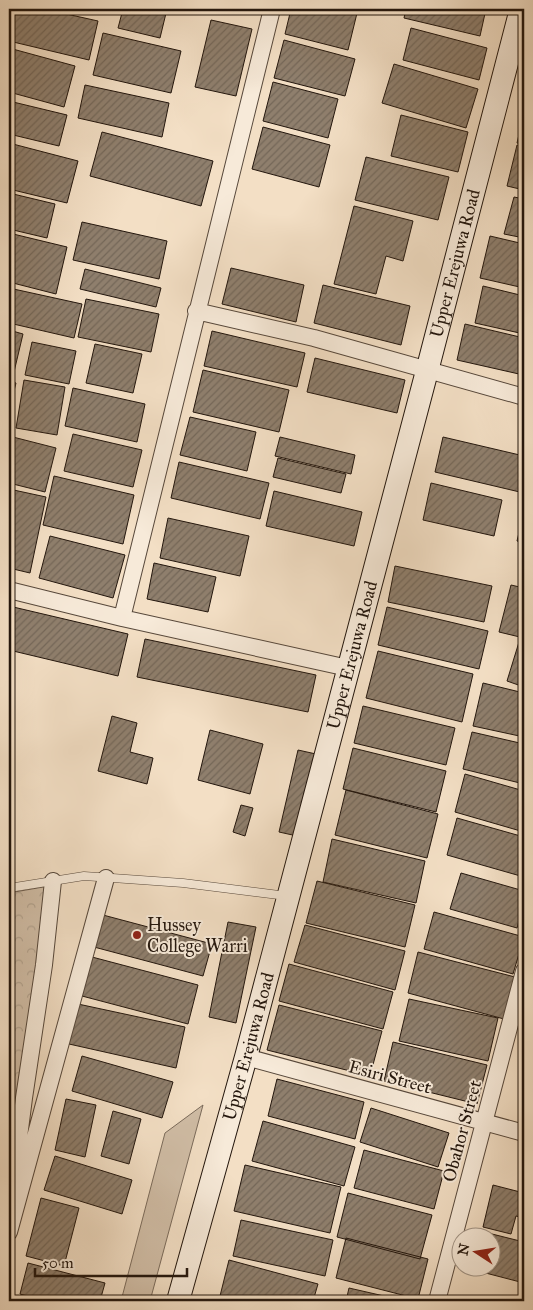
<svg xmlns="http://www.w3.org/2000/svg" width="533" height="1310" font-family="'IM FELL Great Primer',serif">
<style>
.grass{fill:#d0bda6;stroke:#7a6a5a}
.park{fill:url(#park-crowns);stroke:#7a6a5a}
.building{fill:url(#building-hatch);stroke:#23160d}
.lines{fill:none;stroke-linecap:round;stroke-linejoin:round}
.lane-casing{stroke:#57483b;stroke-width:9}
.street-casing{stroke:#57483b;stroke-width:18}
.secondary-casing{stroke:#23160d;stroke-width:24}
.lane{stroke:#f7ead9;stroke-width:8}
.street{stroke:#f7ead9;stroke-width:16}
.secondary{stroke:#f7ead9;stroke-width:22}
.poi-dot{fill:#8f2418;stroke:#f7ead9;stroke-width:2}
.labels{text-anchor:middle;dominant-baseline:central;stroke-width:4;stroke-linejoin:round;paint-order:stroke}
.street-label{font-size:18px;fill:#23160d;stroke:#f7ead9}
.poi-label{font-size:18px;fill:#23160d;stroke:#f7ead9;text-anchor:start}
</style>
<defs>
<pattern id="park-crowns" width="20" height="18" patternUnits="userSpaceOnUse" patternTransform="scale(1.25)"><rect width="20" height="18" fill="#d0bda6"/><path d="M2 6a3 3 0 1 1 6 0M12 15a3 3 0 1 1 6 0" fill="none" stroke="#b2a28e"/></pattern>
<pattern id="building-hatch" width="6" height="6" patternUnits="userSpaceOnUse" patternTransform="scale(1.25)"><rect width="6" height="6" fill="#8f7f6d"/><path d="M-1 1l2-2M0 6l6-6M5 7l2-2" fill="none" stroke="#746758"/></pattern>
</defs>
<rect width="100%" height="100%" fill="#f3dfc5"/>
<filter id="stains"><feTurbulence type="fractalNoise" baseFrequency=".004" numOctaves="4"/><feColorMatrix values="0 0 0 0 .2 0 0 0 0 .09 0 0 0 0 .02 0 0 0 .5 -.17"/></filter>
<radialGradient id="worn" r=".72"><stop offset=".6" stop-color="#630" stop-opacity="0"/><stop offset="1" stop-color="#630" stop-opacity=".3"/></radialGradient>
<path class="grass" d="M203,1105L150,1301H121L165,1133Z"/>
<path class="park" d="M49,886L9,1159V893Z"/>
<path class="building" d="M9,9H44L98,21L89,60L9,41Z
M123,9H167L160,38L118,28Z
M291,9H358L348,50L285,34Z
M406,9H486L480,36L404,18Z
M211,20L252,29L236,96L195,87Z
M411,28L487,48L479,80L403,60Z
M103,33L181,51L171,93L93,75Z
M284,40L355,59L345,96L274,78Z
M9,48L75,66L64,107L9,92Z
M394,64L478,89L466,128L382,103Z
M273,82L338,99L328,138L263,121Z
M85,85L169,103L162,137L78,118Z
M9,101L67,115L59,146L9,134Z
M524,113V145L517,143Z
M401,115L468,132L458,172L391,156Z
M263,127L330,145L319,187L252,169Z
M102,132L213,161L201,206L90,176Z
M9,143L78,161L67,203L9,189Z
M517,145L524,147V190L507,186Z
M366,157L449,177L438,220L355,200Z
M9,193L55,204L47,238L9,229Z
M514,197L524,199V238L504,234Z
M354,206L413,221L403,261L386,256L376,294L334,284Z
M82,222L167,241L159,279L73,260Z
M9,233L67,247L56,294L9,282Z
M490,236L524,244V288L480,278Z
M231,268L304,285L296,322L222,304Z
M85,269L161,288L156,307L80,289Z
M323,285L410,306L401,345L314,323Z
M483,286L524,296V334L475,323Z
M9,288L82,304L74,338L9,323Z
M86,299L159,314L151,352L78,337Z
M465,324L524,338V350L519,374L457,360Z
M9,330L23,334L14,372L9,371Z
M212,331L305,353L297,387L204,366Z
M32,342L76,351L69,384L25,375Z
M95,344L142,354L133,393L86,383Z
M315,358L405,380L397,413L307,392Z
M203,370L289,390L279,432L193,412Z
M24,380L65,387L57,435L16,428Z
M9,381L16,383L9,411Z
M73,388L145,404L137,442L65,426Z
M190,417L256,432L247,471L180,455Z
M73,434L142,450L133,487L64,471Z
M9,436L56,448L45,492L9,483Z
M280,437L355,455L351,474L275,456Z
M443,437L524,456V493L435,472Z
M278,458L346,474L341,493L273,477Z
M179,462L269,483L260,519L171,498Z
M54,476L134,495L123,544L43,525Z
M431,483L502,500L494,536L423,520Z
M9,489L46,497L30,573L9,568Z
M274,491L362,512L354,546L266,526Z
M168,518L249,536L240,576L160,558Z
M522,520L524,521V543L517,541Z
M50,536L125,555L113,598L39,578Z
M154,563L216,577L208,612L147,599Z
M395,566L492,586L484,622L388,602Z
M511,585L524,588V638L499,632Z
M9,606L128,634L118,676L9,650Z
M387,607L488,631L479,669L378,645Z
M145,639L316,675L308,712L137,677Z
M519,642L524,643V687L507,681Z
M378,651L473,674L462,722L366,698Z
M483,683L524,693V737L473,726Z
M363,706L455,728L446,765L354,743Z
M112,716L137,723L130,752L153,758L147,784L98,771Z
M210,730L263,744L250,794L198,780Z
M472,732L524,744V784L463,769Z
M353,748L446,771L436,812L343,789Z
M298,750L316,754L297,836L279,832Z
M465,774L524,791V832L455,812Z
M346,790L438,814L427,858L335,835Z
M241,805L253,808L245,836L233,832Z
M457,818L524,837V877L447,855Z
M332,839L425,861L416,903L323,882Z
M461,873L524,891V903L517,928L450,909Z
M317,881L415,905L405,947L306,923Z
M434,912L524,937L513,974L424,949Z
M103,915L212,944L203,976L94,947Z
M228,922L256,927L236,1023L209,1017Z
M305,925L405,951L395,990L294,962Z
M418,952L515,977L504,1019L408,993Z
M92,957L198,985L188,1024L82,996Z
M289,964L393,992L383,1029L279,1001Z
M409,999L498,1018L488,1061L399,1041Z
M78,1004L185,1027L176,1068L69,1044Z
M279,1005L382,1031L370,1076L267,1050Z
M393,1042L487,1065L477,1104L384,1081Z
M82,1056L173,1082L162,1118L72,1091Z
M277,1079L364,1102L355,1139L268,1116Z
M66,1099L96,1105L85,1157L55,1150Z
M371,1108L449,1133L438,1167L360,1142Z
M113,1111L141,1119L129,1164L101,1156Z
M263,1121L355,1147L344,1186L252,1161Z
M364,1150L444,1171L434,1209L354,1188Z
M55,1156L132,1180L122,1214L44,1190Z
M245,1165L341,1187L330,1233L234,1211Z
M493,1185L524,1193V1218L516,1216L511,1234L483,1227Z
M348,1193L432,1215L420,1259L337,1237Z
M41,1198L79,1208L64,1266L26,1256Z
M241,1220L333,1240L325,1276L233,1256Z
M484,1232L524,1242V1283L474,1270V1268H490V1238H482Z
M346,1238L428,1259L418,1299L336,1278Z
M229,1260L318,1284L313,1301H240L220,1296Z
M28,1263L105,1283L100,1301H45L20,1294Z
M349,1288L406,1301H346Z"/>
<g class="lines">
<defs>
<path id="lane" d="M9,888L84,876L183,883L287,896"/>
<path id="street" d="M196,311L314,338L524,397
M9,590L122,618L348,668
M122,618L272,9
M246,1057L524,1133
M14,1176L24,1098L44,965L53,881
M9,1232L106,878
M437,1301L524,971"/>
<g id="secondary">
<path id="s1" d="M178,1301L246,1057L427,371L521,9"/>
</g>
</defs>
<use href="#lane" class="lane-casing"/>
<use href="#street" class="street-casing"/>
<use href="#secondary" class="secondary-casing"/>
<use href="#lane" class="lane"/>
<use href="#street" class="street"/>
<use href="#secondary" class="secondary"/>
</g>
<circle class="poi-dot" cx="137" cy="935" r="5"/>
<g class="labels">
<g class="street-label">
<text stroke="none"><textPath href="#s1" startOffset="1074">Upper Erejuwa Road</textPath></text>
<text stroke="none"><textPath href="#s1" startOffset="669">Upper Erejuwa Road</textPath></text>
<text stroke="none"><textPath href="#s1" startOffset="264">Upper Erejuwa Road</textPath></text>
<text transform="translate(390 1077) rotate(15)">Esiri Street</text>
<text transform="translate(462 1131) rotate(-75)">Obahor Street</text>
</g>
<g class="poi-label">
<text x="147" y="925">Hussey<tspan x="147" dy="21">College Warri</tspan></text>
</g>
</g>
<rect width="533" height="1310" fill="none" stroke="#f3dfc5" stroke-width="30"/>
<rect x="10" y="10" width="513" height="1290" fill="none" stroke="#23160d" stroke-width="2.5"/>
<rect x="15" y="15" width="503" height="1280" fill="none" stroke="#23160d"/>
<g transform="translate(476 1252) rotate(282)"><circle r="24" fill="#f7ead9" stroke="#a29587"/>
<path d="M0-4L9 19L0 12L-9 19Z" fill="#8f2418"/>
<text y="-8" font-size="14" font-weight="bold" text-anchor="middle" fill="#23160d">N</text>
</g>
<path d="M35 1268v8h152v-8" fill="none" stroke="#23160d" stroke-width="2.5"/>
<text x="42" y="1268" font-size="15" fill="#23160d" stroke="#f7ead9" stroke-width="4" paint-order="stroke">50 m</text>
<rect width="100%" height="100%" filter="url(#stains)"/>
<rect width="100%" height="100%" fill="url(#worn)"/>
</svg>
